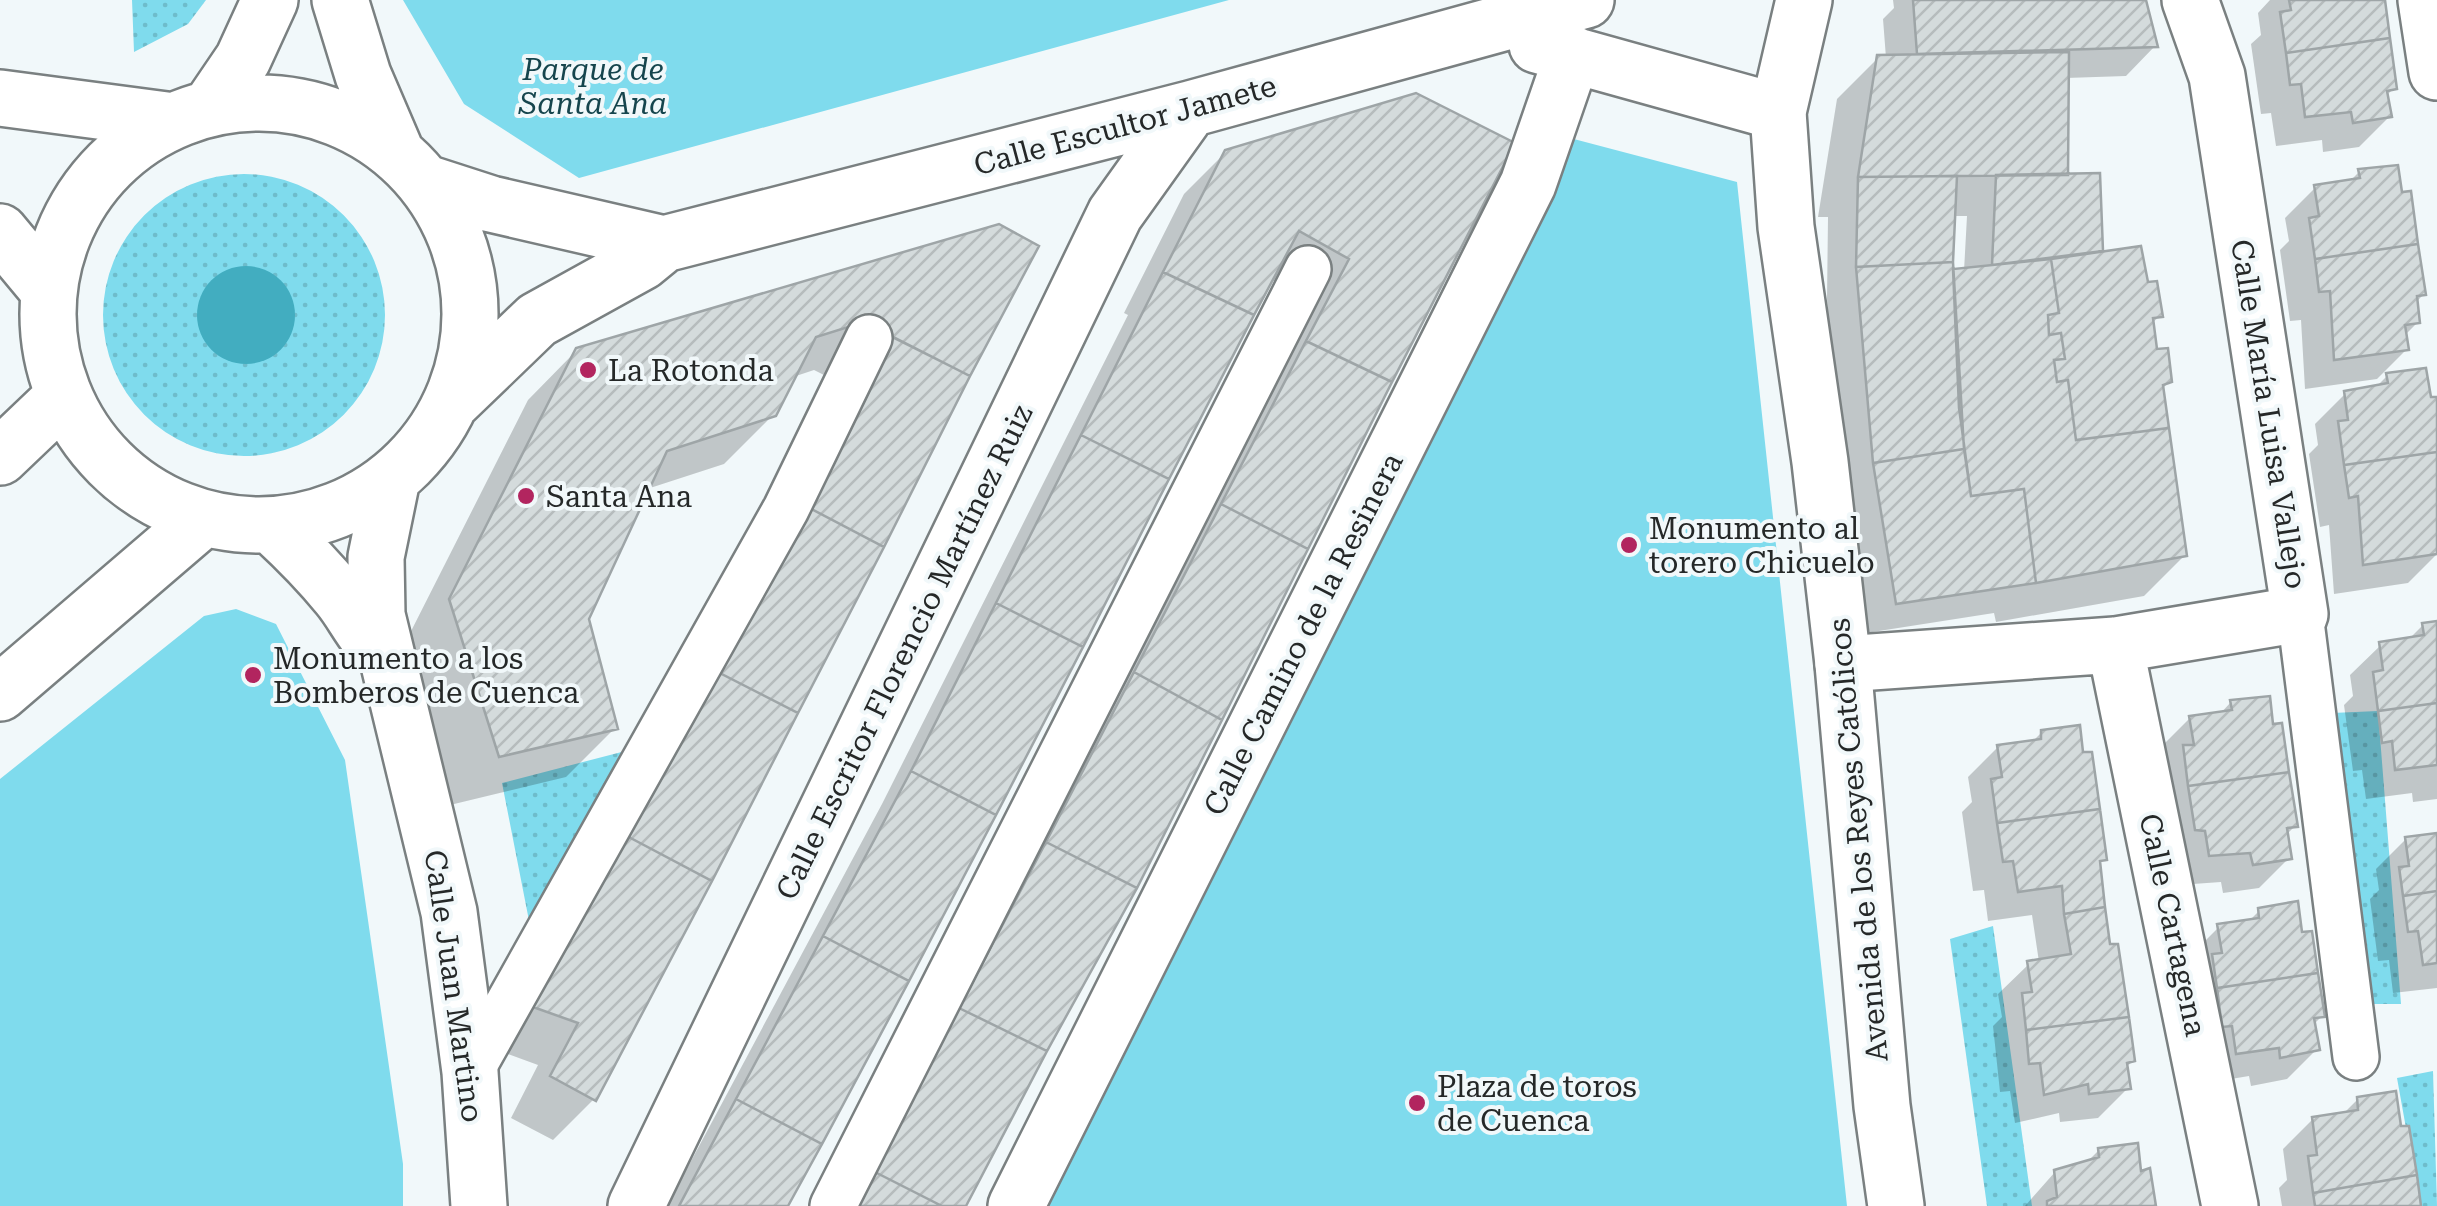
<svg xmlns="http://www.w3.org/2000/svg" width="2437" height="1206" font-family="'Roboto Serif',serif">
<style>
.grass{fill:url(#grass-dots)}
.park{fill:#7fdbed}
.water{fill:#42adc0}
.shadow{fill:#0003;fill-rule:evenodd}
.building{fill:url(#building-hatch);stroke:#9ea5a7;stroke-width:2.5}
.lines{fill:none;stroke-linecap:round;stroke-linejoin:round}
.pedestrian-casing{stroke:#7a8081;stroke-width:50}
.minor-casing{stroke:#7a8081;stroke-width:60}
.secondary-casing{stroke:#7a8081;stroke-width:60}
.pedestrian{stroke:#fff;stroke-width:45}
.minor{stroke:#fff;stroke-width:55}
.secondary{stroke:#fff;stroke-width:55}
.poi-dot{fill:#b2255f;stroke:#f1f8fa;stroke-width:4}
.labels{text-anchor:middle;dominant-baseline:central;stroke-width:8;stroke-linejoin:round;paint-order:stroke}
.park-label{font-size:30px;font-style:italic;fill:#16454d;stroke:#f1f8fa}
.street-label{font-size:30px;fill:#252828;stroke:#f1f8fa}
.poi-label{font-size:30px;fill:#252828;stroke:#f1f8fa;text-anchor:start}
</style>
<defs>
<pattern id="grass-dots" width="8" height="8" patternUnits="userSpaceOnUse" patternTransform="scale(2.5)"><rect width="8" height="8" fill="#7fdbed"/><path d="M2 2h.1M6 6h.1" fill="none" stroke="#6ebccb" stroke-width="1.8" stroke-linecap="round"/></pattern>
<pattern id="building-hatch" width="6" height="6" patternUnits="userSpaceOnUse" patternTransform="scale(2.5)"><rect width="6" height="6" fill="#d4dbdc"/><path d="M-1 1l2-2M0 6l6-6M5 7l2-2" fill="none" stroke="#b6bcbd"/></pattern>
</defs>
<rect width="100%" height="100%" fill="#f1f8fa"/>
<path class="grass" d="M132,0H206L188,24L134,52Z
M103 315a141 141 0 1 1 282 0a141 141 0 1 1-282 0Z
M2378,711L2401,1004H2364L2332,713Z
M637,748L533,941L502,783Z
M1993,926L2032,1206H1987L1950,939Z
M2433,1071L2437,1206H2420L2397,1078Z"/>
<path class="park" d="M403,0H1229L579,178L464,104Z
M1570,138L1737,182L1847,1206H1025Z
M236,609L276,624L345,760L403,1164V1206H0V779L204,616Z"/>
<path class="water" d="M197 315a49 49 0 1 1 98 0a49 49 0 1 1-98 0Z"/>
<path class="shadow" d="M1893,0H2143L2155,46L2126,76L2066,78V176L2097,175L2101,254L2146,285L2160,316L2151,324L2155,352L2170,381L2161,390L2185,555L2144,596L1996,622L1994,613L1866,633L1838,463L1827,299L1828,217H1818L1837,99L1878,58H1886L1883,19L1894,8ZM1954,216H1967L1964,271L1953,272Z
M2270,0H2382L2394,88L2386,96L2389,117L2359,147L2323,152L2322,140L2276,146L2271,113L2261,114L2251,44L2261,35L2258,13Z
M1416,96L963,1206H842L1310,301L1270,279L785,1206H667L882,804L1128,315L1124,313L1184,194L1226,152Z
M2359,172L2424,294L2415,303L2417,323L2404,336L2407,349L2377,379L2305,389L2301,320L2290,321L2280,250L2289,241L2285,218L2315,188L2348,183Z
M998,227L968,375L594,1099L553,1140L511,1118L538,1065L494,1049L846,386L814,370L793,377L774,414L724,464L647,489L587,619L615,728L566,777L450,805L402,649L528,400L577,350Z
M2388,375L2428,400H2437V554L2408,583L2334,594L2329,525L2320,527L2309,454L2318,445L2315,424L2345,394L2375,388Z
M2437,623V799L2413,802L2412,793L2366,799L2362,770L2353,771L2344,705L2353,696L2350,675L2381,645L2408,640L2423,625Z
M2231,702L2295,826L2286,835L2289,858L2259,888L2223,893L2221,882L2179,885L2160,748L2190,718L2219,715Z
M2042,732L2104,859L2098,866L2103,907L2133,1061L2125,1068L2128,1088L2098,1118L2060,1122L2059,1113L2015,1123L2010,1091L2000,1092L1993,1026L2002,1017L1998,994L2029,964L2039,962L2032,915L1988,921L1984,890L1973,891L1962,812L1972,802L1968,777L1998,747L2031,743Z
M2437,833V988L2393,993L2389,960L2378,961L2370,899L2379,890L2376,869L2406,839Z
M2259,911L2300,935L2322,1016L2313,1025L2317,1049L2287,1079L2251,1086L2249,1076L2207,1083L2189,957L2219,927L2248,922Z
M2358,1099L2418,1206H2282L2279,1188L2287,1180L2283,1149L2313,1119L2343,1114Z
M2099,1150L2138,1174L2153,1206H2025L2055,1172L2086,1163Z"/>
<path class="building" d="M1913,0H2146L2158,47L1917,54Z
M2289,0H2385L2390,38L2286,53L2280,12L2291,10Z
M2390,38L2397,89L2387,91L2392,117L2353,123L2351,112L2305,117L2301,84L2290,85L2286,53Z
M2069,52L2068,175L1858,177L1877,55Z
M1416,93L1515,143L1392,382L1306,341L1349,259L1299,231L1254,315L1163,272L1225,150Z
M2398,165L2402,192L2411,191L2418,244L2315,259L2309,218L2319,216L2314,185L2360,178L2358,169Z
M2100,173L2103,251L1992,265L1996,175Z
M1957,176L1953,262L1856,267L1858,177Z
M999,224L1039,246L970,376L864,322L816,337L776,416L667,451L589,619L618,729L499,757L449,599L576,348Z
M2418,244L2426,295L2417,296L2420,323L2405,325L2409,350L2334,360L2330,291L2319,292L2315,259Z
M2141,246L2148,282L2157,281L2163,317L2153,318L2157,349L2168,348L2172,382L2163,385L2169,428L2076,440L2068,380L2057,382L2054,360L2065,359L2061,333L2049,335L2048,315L2059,313L2051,259Z
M2051,259L2059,313L2048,315L2049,335L2061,333L2065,359L2054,360L2057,382L2068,380L2076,440L2169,428L2187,556L2036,583L2024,489L1971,496L1959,408L1953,269Z
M1953,262L1964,449L1873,463L1856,267Z
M1163,272L1254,315L1169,479L1081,435Z
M886,334L970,376L884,547L798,502Z
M1306,341L1392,382L1308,549L1221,504Z
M2426,368L2431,397H2437V452L2344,465L2338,421L2348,420L2344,391L2388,383L2386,373Z
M1081,435L1169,479L1083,647L996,603Z
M1964,449L1971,496L2024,489L2036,583L1896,604L1873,463Z
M2437,452V554L2363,565L2358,496L2349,498L2344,465Z
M798,502L884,547L798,713L710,668Z
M1221,504L1308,549L1222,720L1134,672Z
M996,603L1083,647L996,815L911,771Z
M2437,621V703L2378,711L2373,672L2383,670L2379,642L2424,635L2422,623Z
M710,668L798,713L712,881L625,835Z
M1134,672L1222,720L1137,888L1046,842Z
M2270,696L2273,724L2282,723L2289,772L2188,786L2183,745H2194L2189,716L2232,710L2230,700Z
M2437,703V765L2395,770L2392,741L2382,743L2378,711Z
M2080,725L2083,752H2092L2100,809L1997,823L1991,779L2002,777L1997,745L2041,739V730Z
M911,771L996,815L909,981L823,936Z
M2289,772L2298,827L2287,828L2292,859L2253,865L2250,853L2209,856L2205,831L2195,830L2188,786Z
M2100,809L2107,860L2100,861L2105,907L2064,914L2062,886L2018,892L2013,861L2003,862L1997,823Z
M2437,833V891L2403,896L2399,867L2409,866L2405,837Z
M625,835L712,881L596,1101L550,1076L578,1023L533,1007Z
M1046,842L1137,888L1047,1051L959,1008Z
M2437,891V963L2423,965L2418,931L2408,932L2403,896Z
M2298,901L2302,932L2312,931L2318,973L2217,988L2212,954L2222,953L2217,924L2259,918L2258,908Z
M2105,907L2110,944H2118L2129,1017L2026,1030L2022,993L2032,992L2027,961L2071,954L2064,914Z
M823,936L909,981L822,1144L736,1099Z
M2318,973L2325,1017L2314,1018L2320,1050L2280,1058L2279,1048L2236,1054L2232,1026L2222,1027L2217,988Z
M959,1008L1047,1051L966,1206H942L871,1170Z
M2129,1017L2135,1061L2127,1063L2131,1089L2089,1094L2088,1084L2044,1095L2040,1063L2029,1064L2026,1030Z
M2396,1091L2401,1126H2409L2417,1175L2313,1193L2308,1156L2317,1155L2312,1117L2358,1110L2357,1097Z
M736,1099L822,1144L788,1206H679Z
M2138,1143L2141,1171L2150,1168L2156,1206H2047V1201L2057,1197L2054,1170L2099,1157L2098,1148Z
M871,1170L942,1206H852Z
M2417,1175L2421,1206H2315L2313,1193Z"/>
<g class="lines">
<defs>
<path id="pedestrian" d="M2300,614L2356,1057
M470,1072L786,509L869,338
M833,1206L1308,269"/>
<path id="minor" d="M340,0L363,75L396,152
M2426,0L2437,72
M1537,45L1778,112
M0,98L174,121
M48 314a211 211 0 1 1 422 0a211 211 0 1 1-422 0Z
M209,109L243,59L270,0
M426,183L491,204L664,244
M0,232L49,291
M454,400L537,320L642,262L664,244L1190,109L1586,0
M0,457L64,396
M392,479L376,557L377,615L449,912L470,1072L479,1206
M271,525C295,547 318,570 339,596C355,615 363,638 384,653
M2115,645L2230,1206
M1843,664L2115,645L2300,614L2217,76L2190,0
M0,693L204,518
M636,1206L1115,214L1190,109
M1016,1206L1528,184L1573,54"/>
<path id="secondary" d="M1804,0L1778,112L1786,227L1820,462L1843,664L1882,1106L1896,1206"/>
</defs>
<use href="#pedestrian" class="pedestrian-casing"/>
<use href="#minor" class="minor-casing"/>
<use href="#secondary" class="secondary-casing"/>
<use href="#pedestrian" class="pedestrian"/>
<use href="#minor" class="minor"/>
<use href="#secondary" class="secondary"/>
</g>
<g class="poi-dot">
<circle cx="588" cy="370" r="10"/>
<circle cx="526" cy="496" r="10"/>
<circle cx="1629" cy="545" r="10"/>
<circle cx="253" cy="675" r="10"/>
<circle cx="1417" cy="1103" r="10"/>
</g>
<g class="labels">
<g class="park-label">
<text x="593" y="69">Parque de<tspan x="593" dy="34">Santa Ana</tspan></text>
</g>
<g class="street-label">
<text transform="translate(1125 125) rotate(-15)">Calle Escultor Jamete</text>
<text transform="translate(2269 414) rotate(81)">Calle María Luisa Vallejo</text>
<text transform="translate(1303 634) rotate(-63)">Calle Camino de la Resinera</text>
<text transform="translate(904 652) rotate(-64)">Calle Escritor Florencio Martínez Ruiz</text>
<text transform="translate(1858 840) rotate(-95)">Avenida de los Reyes Católicos</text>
<text transform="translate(2173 925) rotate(78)">Calle Cartagena</text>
<text transform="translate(454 986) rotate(82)">Calle Juan Martino</text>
</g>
<g class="poi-label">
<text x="608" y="370">La Rotonda</text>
<text x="546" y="496">Santa Ana</text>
<text x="1649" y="528">Monumento al<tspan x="1649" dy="34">torero Chicuelo</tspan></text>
<text x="273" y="658">Monumento a los<tspan x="273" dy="34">Bomberos de Cuenca</tspan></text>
<text x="1437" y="1086">Plaza de toros<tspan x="1437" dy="34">de Cuenca</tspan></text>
</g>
</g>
</svg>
